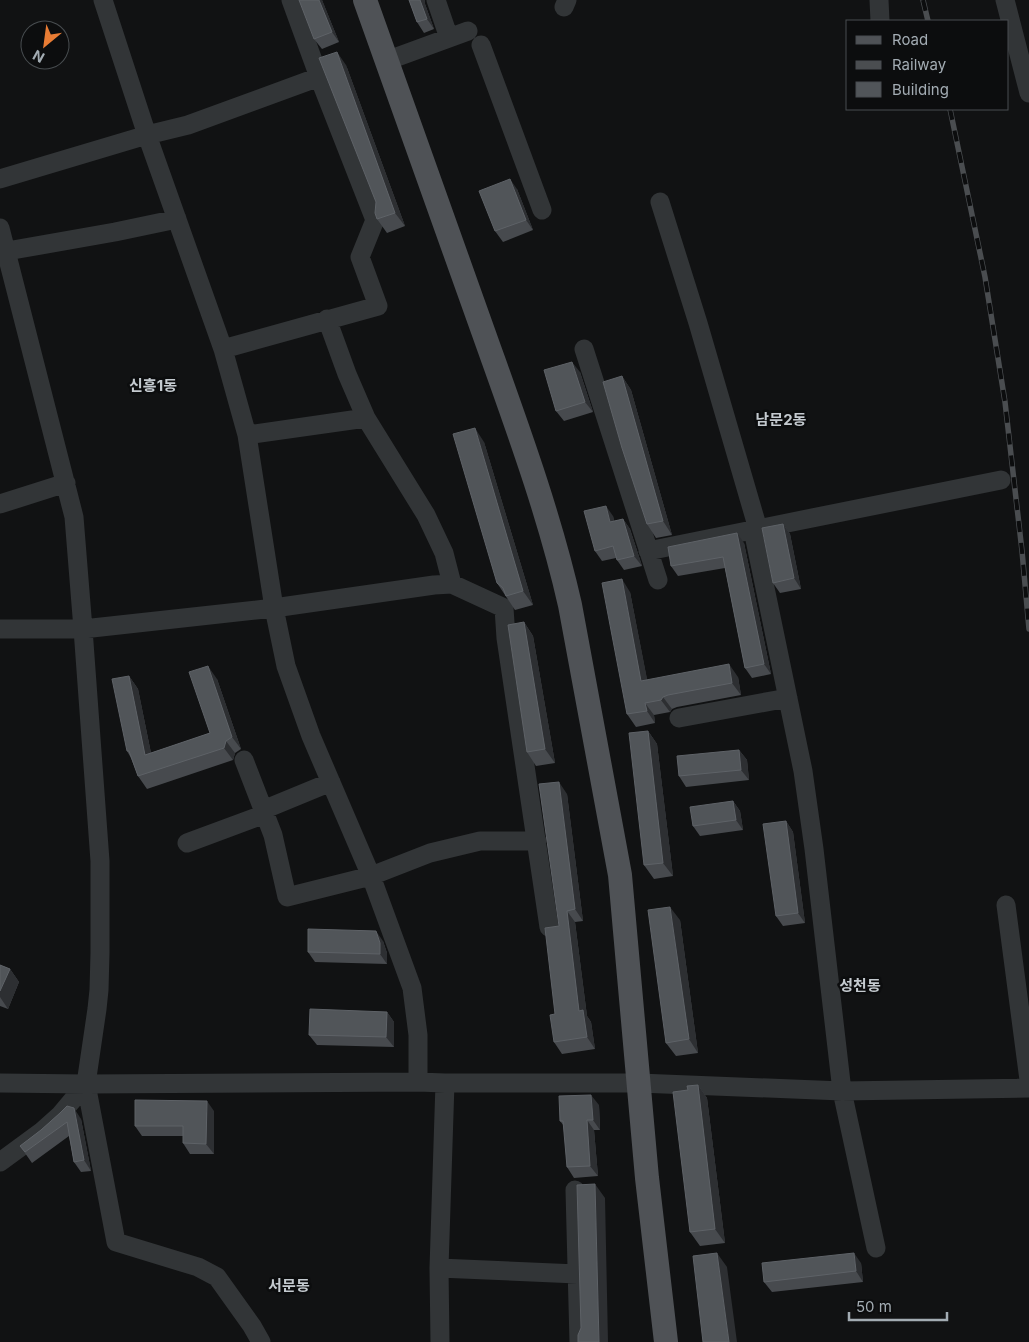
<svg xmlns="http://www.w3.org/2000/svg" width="1029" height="1342" font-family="Inter,'Noto Sans KR',sans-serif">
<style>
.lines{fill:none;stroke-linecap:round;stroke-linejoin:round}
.minor{stroke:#323537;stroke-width:19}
.major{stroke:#4f5256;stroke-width:24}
.rail-casing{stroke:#4a4d50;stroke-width:5.5}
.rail{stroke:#0c0d0e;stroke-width:4;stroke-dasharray:11;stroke-linecap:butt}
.wall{fill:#474a4e}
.shaded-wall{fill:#2d2f32}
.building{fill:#515559;stroke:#5e6267}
.labels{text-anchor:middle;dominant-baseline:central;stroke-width:5;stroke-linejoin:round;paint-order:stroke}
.neighbourhood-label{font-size:15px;font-weight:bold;fill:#c4cacf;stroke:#0c0d0e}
</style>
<rect width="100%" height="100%" fill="#111213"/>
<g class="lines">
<path class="minor" d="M103,0L147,135L188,125L319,77
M436,0L449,38
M879,0L880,21
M1005,0L1029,93
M564,7L567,0
M481,45L542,210
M386,61L468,31
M0,179L147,135L223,349L247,435L274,608L286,666L311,736L371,876L412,988L418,1035V1082
M660,202L698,323L758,529
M0,228L74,517L83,629L100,861V953L99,990L97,1009L86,1084L116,1242L198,1267L217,1277L252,1326L261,1342
M7,251L115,232L177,219
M327,319L347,374L366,418L426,515L444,553L452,584
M223,349L378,306L360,257L375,220L319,77L291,0
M584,349L658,580
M247,435L366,418
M0,504L66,483
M753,530L803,771L814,849L842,1091L876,1248
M648,551L1001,480
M0,629H83L274,608L434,585L452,584L504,608L506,638L549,927
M679,718L788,698
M244,760L273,835L287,897L371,876L430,853L480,841H537
M263,810L331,782
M187,843L265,814
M1006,905L1029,1080
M0,1083L86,1084L418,1082L445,1083H639L842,1091L1029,1088
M0,1162L41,1132L60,1115L86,1084
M575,1190L579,1342
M439,1268L577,1274
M440,1342L439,1268L445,1083"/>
<path class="major" d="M365,0C404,111 444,221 483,331C515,421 549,512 570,605L620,875L647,1178L666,1342"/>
<defs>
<path id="rail" d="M923,0L928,21
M950,109L985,277L1005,402L1022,551L1029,629"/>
</defs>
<use href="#rail" class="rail-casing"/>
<use href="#rail" class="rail"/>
</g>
<path class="wall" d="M322,0L339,42L322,49L314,39Z
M409,0H425V4L434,29L424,33L417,22Z
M346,65L405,226L387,233L377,219L376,202Z
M517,189L533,230L503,242L495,231Z
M580,372L593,412L564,421L556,411Z
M622,376L631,390L672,535L656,538L647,524Z
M484,442L533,605L515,610L497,583Z
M613,516L614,521L623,519L630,529L642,566L624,570L617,560L616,558L602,561L595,551Z
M783,524L790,534L801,589L780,593L773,583Z
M744,543L771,674L752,678L745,668L725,568L678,576L671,566Z
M630,592L647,680L738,677L741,695L677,707L672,709L670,712L654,715L655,723L636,727L627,714Z
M524,622L533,636L555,763L536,766L527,752Z
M129,676L138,689L151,753L210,733L217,679L241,749L235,753L233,760L147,789L138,776L131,758L127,751Z
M648,731L657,744L673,876L654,879L644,865Z
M739,750L747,760L749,780L686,787L679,776Z
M567,794L583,921L575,922L587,1016L591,1022L595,1049L562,1054L554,1042L559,926Z
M733,801L740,811L743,830L700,836L693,826Z
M786,821L793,832L805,923L783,926L776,916Z
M680,920L698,1053L676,1056L666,1043Z
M383,941L387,953V964L315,962L308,952Z
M0,965L10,969L19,982L8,1009L0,1006Z
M387,1012L394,1022V1047L317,1045L309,1035Z
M698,1085L707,1098L725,1243L700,1246L690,1232L688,1090Z
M599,1105L600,1130H594L598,1176L574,1178L567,1167L564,1126L560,1121Z
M214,1111V1154H190L183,1143V1136H142L135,1126Z
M60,1113L81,1119L91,1171L81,1172L74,1162L69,1136L32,1163L20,1146L41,1130Z
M861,1263L863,1282L772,1292L764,1282Z"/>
<path class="shaded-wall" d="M319,0H322L339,42L332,32Z
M420,0H425V4L434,29L427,19Z
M337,52L346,65L405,226L395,213Z
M510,179L517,189L533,230L526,220Z
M572,362L580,372L593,412L585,402Z
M622,376L631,390L672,535L663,521Z
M475,428L484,442L533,605L523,591Z
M606,506L613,516L617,533L610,522Z
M623,519L630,529L642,566L634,556Z
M783,524L790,534L801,589L794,578Z
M737,533L744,543L771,674L764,664Z
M622,579L630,592L650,694L641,681Z
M524,622L533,636L555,763L545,749Z
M729,664L738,677L741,695L732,683Z
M208,666L217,679L241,749L232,737Z
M129,676L138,689L154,768L145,755Z
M663,697L672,709L670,712L661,700Z
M645,703L654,715L655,723L647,711Z
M648,731L657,744L673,876L663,863Z
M226,741L235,753L233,760L224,748Z
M739,750L747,760L749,780L741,770Z
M559,782L567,794L583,921L575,909Z
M733,801L740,811L743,830L736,820Z
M786,821L793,832L805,923L798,913Z
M670,907L680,920L698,1053L689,1039Z
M567,911L575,922L587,1016L591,1022L595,1049L587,1037L579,1011Z
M376,931L383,941L387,953V964L380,954Z
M10,969L19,982L8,1009L0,997V991Z
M387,1012L394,1022V1047L386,1037Z
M698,1085L707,1098L725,1243L715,1229Z
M591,1095L599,1105L600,1130L593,1120Z
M207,1101L214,1111V1154L206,1144Z
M74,1108L81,1119L91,1171L84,1160Z
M587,1120L594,1130L598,1176L590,1166Z
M595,1184L605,1198L608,1342H599Z
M717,1253L727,1267L737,1342H729Z
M854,1253L861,1263L863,1282L856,1271Z"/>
<path class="building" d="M299,0H319L332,32L314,39Z
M409,0H420L427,19L417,22Z
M337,52L395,213L377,219L375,213L376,202L319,58Z
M510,179L526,220L495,231L479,191Z
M572,362L585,402L556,411L544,370Z
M622,376L663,521L647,524L622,448L603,382Z
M475,428L523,591L506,596L503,588L497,583L453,434Z
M606,506L610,522L623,519L634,556L617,560L613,546L595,551L584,511Z
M783,524L794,578L773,583L762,528Z
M737,533L764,664L745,668L723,557L671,566L668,547Z
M622,579L641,681L729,664L732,683L668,695L663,697L661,700L645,703L647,711L627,714L602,583Z
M524,622L545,749L527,752L508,625Z
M208,666L232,737L226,741L224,748L138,776L129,751H127L112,679L129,676L145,755L210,733L189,672Z
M648,731L663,863L644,865L629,733Z
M739,750L741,770L679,776L677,756Z
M559,782L575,909L567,911L579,1011L583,1010L587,1037L554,1042L550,1015L555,1014L545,928L559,926L539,784Z
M733,801L736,820L693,826L690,807Z
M786,821L798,913L776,916L763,824Z
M670,907L689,1039L666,1043L648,910Z
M308,929L376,931L380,943V954L308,952Z
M0,965L10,969L0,991Z
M310,1009L387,1012L386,1037L309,1035Z
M698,1085L715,1229L690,1232L673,1092L688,1090L687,1086Z
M591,1095L593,1120H587L590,1166L567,1167L563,1121H560L559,1096Z
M135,1100L207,1101L206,1144L183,1143V1126H135Z
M67,1106L74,1108L84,1160L74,1162L67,1122L25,1152L20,1146L41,1130L60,1113Z
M595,1184L599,1342H578V1335L581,1328L577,1185Z
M717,1253L729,1342H703L693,1256Z
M854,1253L856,1271L764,1282L762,1263Z"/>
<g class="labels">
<g class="neighbourhood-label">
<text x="153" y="385">신흥1동</text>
<text x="781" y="419">남문2동</text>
<text x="860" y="985">성천동</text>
<text x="289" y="1285">서문동</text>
</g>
</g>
<rect x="846" y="20" width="162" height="90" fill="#0c0d0e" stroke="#484d50"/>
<rect x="856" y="36" width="25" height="8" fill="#4f5256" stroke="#484d50"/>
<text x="892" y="45" font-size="15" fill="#a3acb3">Road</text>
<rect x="856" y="61" width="25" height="8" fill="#4a4d50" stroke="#484d50"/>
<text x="892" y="70" font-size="15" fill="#a3acb3">Railway</text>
<rect x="856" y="82" width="25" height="15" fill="#515559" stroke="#484d50"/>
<text x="892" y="95" font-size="15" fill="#a3acb3">Building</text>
<g transform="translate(45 45) rotate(209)"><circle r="24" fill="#0c0d0e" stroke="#484d50"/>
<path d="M0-4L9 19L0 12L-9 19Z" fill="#e87c34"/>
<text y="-8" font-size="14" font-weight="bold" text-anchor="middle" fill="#a3acb3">N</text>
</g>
<path d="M849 1312v8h98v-8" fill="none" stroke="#a3acb3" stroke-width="2.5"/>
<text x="856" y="1312" font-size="15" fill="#a3acb3" stroke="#0c0d0e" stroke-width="4" paint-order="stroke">50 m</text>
</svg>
